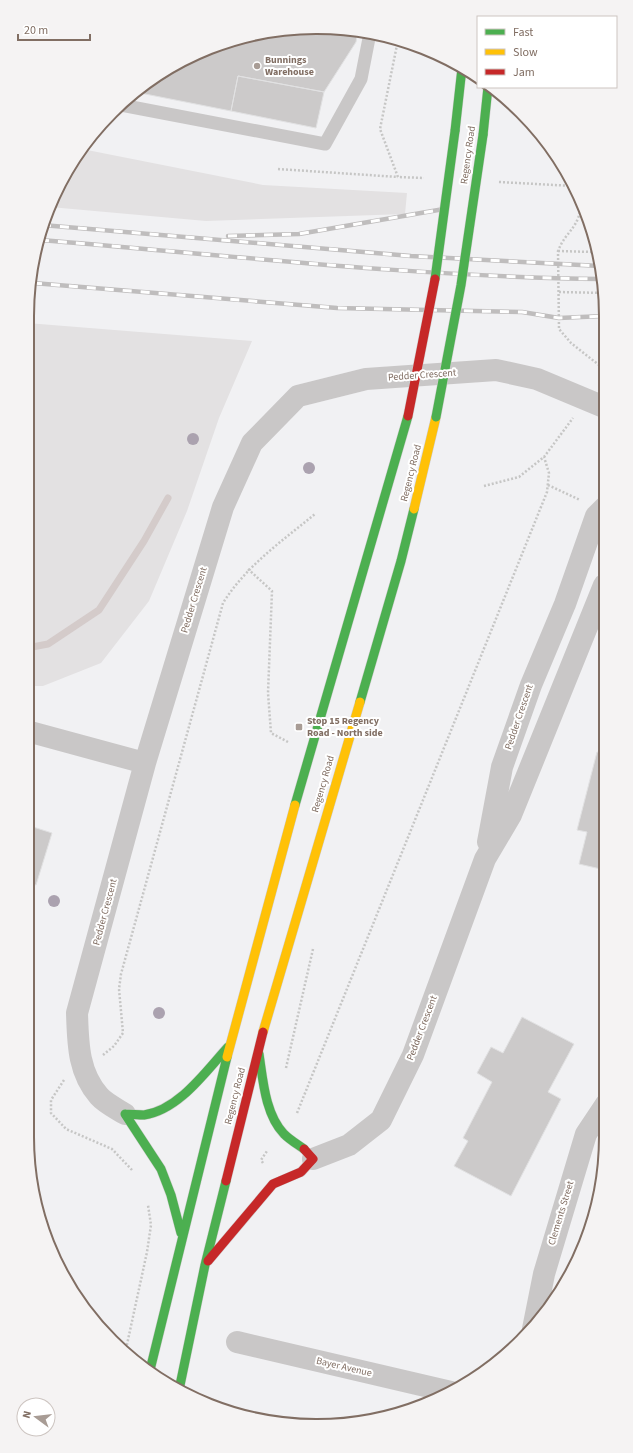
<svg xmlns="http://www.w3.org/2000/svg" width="633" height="1453" font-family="'Source Sans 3',sans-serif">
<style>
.built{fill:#e3e1e2}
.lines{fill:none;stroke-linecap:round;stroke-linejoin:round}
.stream{stroke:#d4cbca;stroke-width:7}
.building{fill:#cccaca;stroke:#e1e1e2}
.fast-casing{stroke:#cfcdcd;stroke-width:10}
.slow-casing{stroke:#cfcdcd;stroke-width:10}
.jam-casing{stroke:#cfcdcd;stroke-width:10}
.path{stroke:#c6c6c5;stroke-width:2.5;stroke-dasharray:2 2;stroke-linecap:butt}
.lane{stroke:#c9c7c7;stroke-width:13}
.street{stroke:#c9c7c7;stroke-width:22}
.fast{stroke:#4caf50;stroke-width:9}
.slow{stroke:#ffc107;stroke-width:9}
.jam{stroke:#c62828;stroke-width:9}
.rail-casing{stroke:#bfbdbd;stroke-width:4.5}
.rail{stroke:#fff;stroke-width:3;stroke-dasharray:9;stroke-linecap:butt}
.fast-bridge-casing{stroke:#cfcdcd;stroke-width:10;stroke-linecap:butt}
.jam-bridge-casing{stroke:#cfcdcd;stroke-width:10;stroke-linecap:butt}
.fast-bridge{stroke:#4caf50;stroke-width:9}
.jam-bridge{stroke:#c62828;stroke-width:9}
.tree{fill:#aba2af}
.poi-dot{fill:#a89c95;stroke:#fff;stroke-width:1.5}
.labels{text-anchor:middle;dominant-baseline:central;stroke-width:4;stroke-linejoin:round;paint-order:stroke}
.poi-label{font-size:10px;font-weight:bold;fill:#816e63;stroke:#fff;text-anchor:start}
.street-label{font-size:10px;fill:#816e63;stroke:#fff}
.rim{fill:none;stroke:#816e63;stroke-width:2}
</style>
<rect width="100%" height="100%" fill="#f1f1f3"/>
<path class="built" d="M82,149L263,185L407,193L405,214L206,221L50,207L66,172Z
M27,323L252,341L219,418L187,511L149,601L101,663L43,686H27Z"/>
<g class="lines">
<path class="stream" d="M27,648L48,644L99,610L144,541L168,498"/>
</g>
<path class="building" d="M298,28L358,30L356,42L324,92L238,76L231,111L135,92L189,57L242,37Z
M238,76L324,92L316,128L231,111Z
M605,744V870L579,864L587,832L577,830L597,752H603Z
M27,825L52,833L36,885L27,883Z
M522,1017L574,1044L548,1092L561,1099L511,1196L454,1166L468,1141L463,1138L492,1082L477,1073L491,1047L503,1053Z"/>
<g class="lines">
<defs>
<path id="fast" d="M455,131L462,68
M483,135L488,87
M360,702L401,561L414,509
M295,805L408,416
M259,1054C263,1080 265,1114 284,1134C290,1140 297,1144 304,1149
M125,1114L161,1169L171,1195L181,1233
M125,1114C131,1114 138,1115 144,1115C179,1110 206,1071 228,1047
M150,1370L227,1057
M179,1390L205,1265L226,1181"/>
<path id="slow" d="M414,509L436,417
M263,1032L360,702
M227,1057L295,805"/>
<path id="jam" d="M226,1181L263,1032
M208,1261L273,1184L301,1172L313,1159L304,1149"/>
</defs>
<use href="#fast" class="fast-casing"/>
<use href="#slow" class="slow-casing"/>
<use href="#jam" class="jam-casing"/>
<path class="path" d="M398,40L380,129L398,177L424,178
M278,169L398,177
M499,182L573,186
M581,200C581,228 566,230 558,251L559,329L571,343L604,369
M558,251L593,252
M559,292L604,293
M600,380L604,373
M548,485L580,500
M484,486L519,477L544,457L573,418
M248,569L272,591L268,693L271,733L288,742
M103,1055L114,1046L123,1033L119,989L121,974L223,603C246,566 282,541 315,514
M286,1068L313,949
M64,1080L51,1100V1113L66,1129L112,1149L132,1170
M297,1113L547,492L549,473L544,457
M263,1163L261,1160L267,1151
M126,1349L147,1252L151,1225L148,1205"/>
<path class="lane" d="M121,105L325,144L361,79L370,33"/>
<path class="street" d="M27,731L145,763
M488,842L502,767L531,685L565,604L596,516L604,508
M125,1114C117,1109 105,1103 99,1096C78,1072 78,1043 77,1013L145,763L223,507L252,443L298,396L366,379L496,370L537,379L604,407
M313,1159L349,1145L381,1120L413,1055L485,859L511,815L604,585
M533,1329L544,1274L586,1134L606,1104
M237,1342L451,1392"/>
<use href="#fast" class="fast"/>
<use href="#slow" class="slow"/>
<use href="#jam" class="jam"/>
<defs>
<path id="rail" d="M42,225L411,256L600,266
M228,236L299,234L444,209
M40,240C227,255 415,277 603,279
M33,283L337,308L522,312L559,318L604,316"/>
</defs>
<use href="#rail" class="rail-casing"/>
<use href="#rail" class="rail"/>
<defs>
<path id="fast-bridge" d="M435,279L455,131
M436,417L461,285L483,135"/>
<path id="jam-bridge" d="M408,416L435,279"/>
</defs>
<use href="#fast-bridge" class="fast-bridge-casing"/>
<use href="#jam-bridge" class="jam-bridge-casing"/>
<use href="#fast-bridge" class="fast-bridge"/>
<use href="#jam-bridge" class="jam-bridge"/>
</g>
<g class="tree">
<circle cx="193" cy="439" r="6"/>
<circle cx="309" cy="468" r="6"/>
<circle cx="54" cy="901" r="6"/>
<circle cx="159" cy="1013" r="6"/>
</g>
<g class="poi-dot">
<circle cx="257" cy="66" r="4"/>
<rect x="295" y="723" width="8" height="8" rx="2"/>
</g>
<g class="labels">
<g class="poi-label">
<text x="265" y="60">Bunnings<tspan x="265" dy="12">Warehouse</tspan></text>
<text x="307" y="721">Stop 15 Regency<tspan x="307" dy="12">Road - North side</tspan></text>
</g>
<g class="street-label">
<text transform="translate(468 155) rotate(-82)">Regency Road</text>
<text transform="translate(422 375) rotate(-4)">Pedder Crescent</text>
<text transform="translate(411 473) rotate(-76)">Regency Road</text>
<text transform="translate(194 600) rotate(-73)">Pedder Crescent</text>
<text transform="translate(519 717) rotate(-71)">Pedder Crescent</text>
<text transform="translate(323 784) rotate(-74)">Regency Road</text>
<text transform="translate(105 912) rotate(-75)">Pedder Crescent</text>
<text transform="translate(422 1028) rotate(-69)">Pedder Crescent</text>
<text transform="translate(235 1096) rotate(-76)">Regency Road</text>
<text transform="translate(561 1213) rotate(-73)">Clements Street</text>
<text transform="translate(344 1367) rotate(13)">Bayer Avenue</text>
</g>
</g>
<path d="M0 0H633V1453H0ZM316 34H317A282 282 0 0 1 599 316V1137A282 282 0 0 1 317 1419H316A282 282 0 0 1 34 1137V316A282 282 0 0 1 316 34Z" fill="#f5f3f3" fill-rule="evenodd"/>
<path class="rim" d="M316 34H317A282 282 0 0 1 599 316V1137A282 282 0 0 1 317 1419H316A282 282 0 0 1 34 1137V316A282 282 0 0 1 316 34Z"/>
<rect x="477" y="16" width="140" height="72" fill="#ffffff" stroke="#cdc5c1"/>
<rect x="485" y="29" width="20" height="6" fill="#4caf50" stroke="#cdc5c1"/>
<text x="513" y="36" font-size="12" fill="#816e63">Fast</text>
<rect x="485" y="49" width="20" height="6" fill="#ffc107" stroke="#cdc5c1"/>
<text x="513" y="56" font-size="12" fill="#816e63">Slow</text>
<rect x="485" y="69" width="20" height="6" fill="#c62828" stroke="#cdc5c1"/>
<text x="513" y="76" font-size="12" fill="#816e63">Jam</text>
<g transform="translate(36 1417) rotate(285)"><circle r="19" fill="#ffffff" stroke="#cdc5c1"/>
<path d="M0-3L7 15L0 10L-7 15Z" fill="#a89c95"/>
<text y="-6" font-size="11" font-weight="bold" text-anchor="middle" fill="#816e63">N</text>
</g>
<path d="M18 34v6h72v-6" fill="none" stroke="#816e63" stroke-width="2"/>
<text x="24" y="34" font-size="12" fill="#816e63" stroke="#ffffff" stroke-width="3" paint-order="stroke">20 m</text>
</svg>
